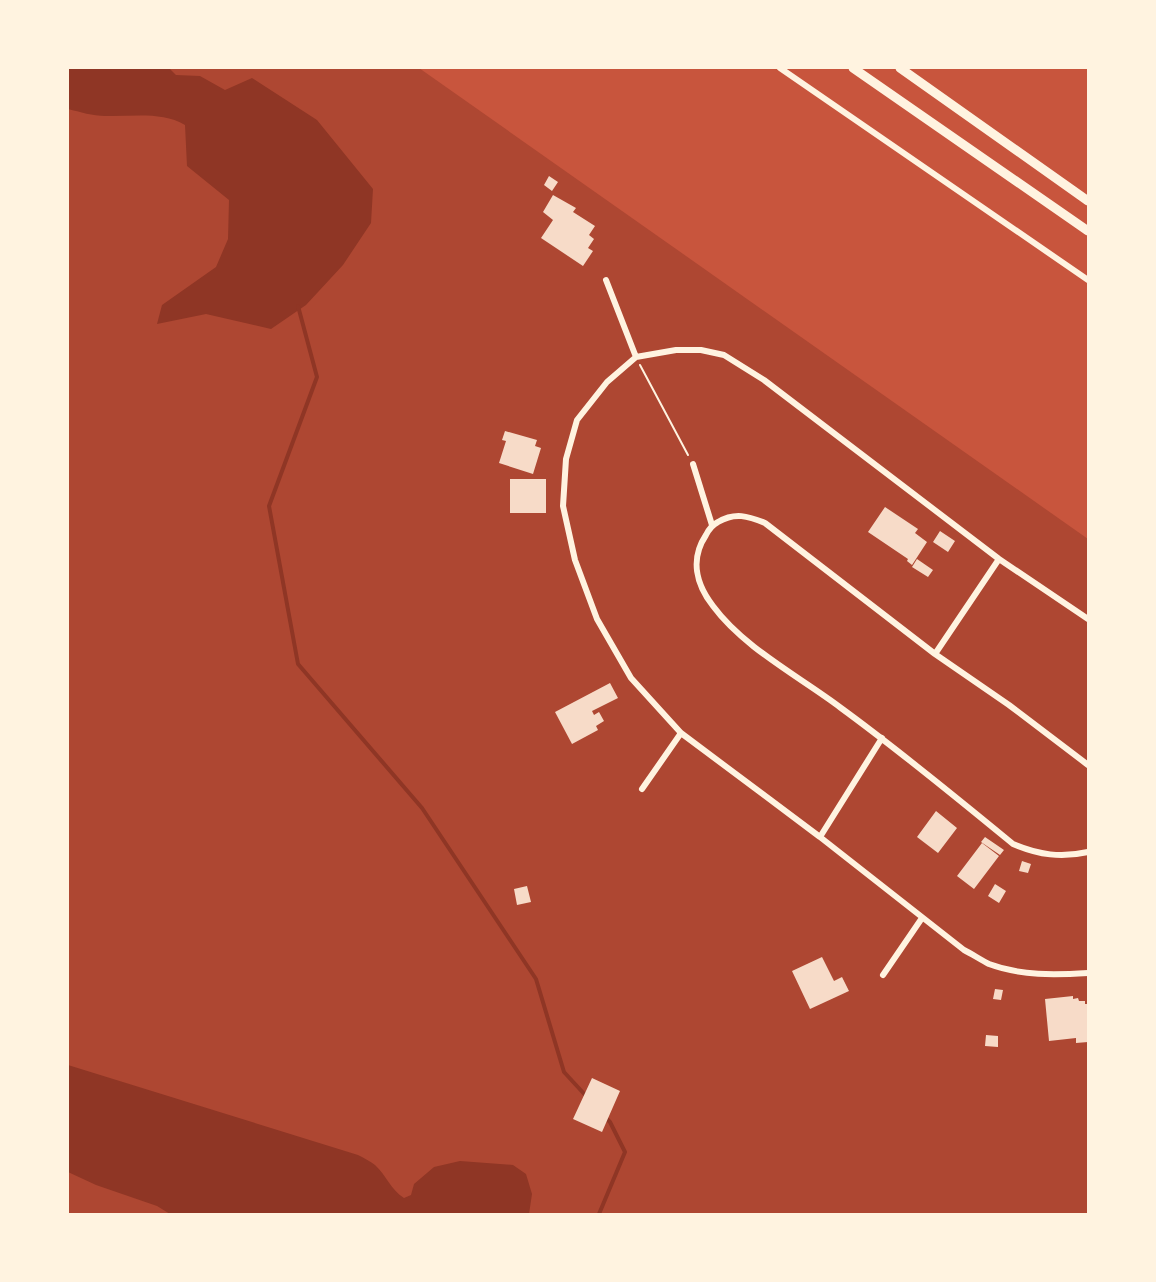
<svg xmlns="http://www.w3.org/2000/svg" width="1156" height="1282" font-family="'Alegreya Sans',sans-serif">
<style>
.green{fill:#ae4732}
.water{fill:#8f3625}
.lines{fill:none;stroke-linecap:round;stroke-linejoin:round}
.stream{stroke:#8f3625;stroke-width:4}
.building{fill:#f7dbc8}
.path{stroke:#fff3e0;stroke-width:2}
.minor{stroke:#fff3e0;stroke-width:6}
.secondary{stroke:#fff3e0;stroke-width:9}
</style>
<rect width="100%" height="100%" fill="#c8553d"/>
<path class="green" d="M68,68H419L1088,539V1214H68Z"/>
<path class="water" d="M68,68H169L176,75L200,76L225,90L252,78L317,120L373,189L371,223L343,265L306,305L271,329L206,314L157,324L162,305L216,267L228,239L229,200L187,166L185,125C161,111 132,117 105,116C93,116 80,112 68,109Z
M68,1065L358,1155C364,1158 370,1161 375,1165C387,1176 390,1189 404,1198L411,1195L414,1184L434,1167L460,1161L513,1165L526,1174L532,1194L529,1214H170L157,1206L96,1185L68,1172Z"/>
<g class="lines">
<path class="stream" d="M298,306L317,377L269,506L298,664L422,808L536,979L564,1072L587,1097
M599,1214L625,1152L610,1122L604,1116"/>
</g>
<path class="building" d="M549,176L558,182L552,191L544,185Z
M553,195L576,208L573,212L595,226L589,235L594,239L588,248L593,251L583,266L541,238L553,220L543,212Z
M505,431L537,440L535,446L541,448L533,474L499,463L506,441L502,440Z
M510,479H546V513H510Z
M885,507L918,529L915,533L927,542L912,565L907,561L908,559L868,532Z
M940,531L955,541L948,552L933,542Z
M917,559L933,570L928,577L912,567Z
M610,683L618,698L592,711L594,715L599,712L604,721L596,726L598,730L572,744L555,712Z
M936,811L957,828L938,853L917,837Z
M985,837L1004,850L1000,855L981,842Z
M982,843L999,856L974,889L957,876Z
M1022,861L1031,864L1028,873L1019,871Z
M995,884L1006,891L999,903L988,896Z
M527,886L531,902L517,905L514,889Z
M822,957L834,981L842,977L849,991L810,1009L792,971Z
M995,989L1003,990L1001,1000L993,999Z
M1073,996V999L1078,998L1079,1001H1085V1004H1088V1042L1076,1043V1038L1049,1041L1045,999Z
M986,1035L998,1036V1047L985,1046Z
M592,1078L620,1091L602,1132L573,1119Z"/>
<g class="lines">
<path class="path" d="M640,365L688,455"/>
<path class="minor" d="M780,68L1088,280
M606,280L636,357
M693,464L712,525
M1088,619L999,559L764,380L724,355L701,350H676L636,357L607,382L577,420L566,459L563,506L575,560L597,619L631,678L681,733L820,837L964,950C972,954 981,960 989,964C1021,976 1055,975 1088,973
M935,654L999,559
M1088,765L1009,705L935,654L765,523C748,516 735,512 718,522C712,525 709,529 706,535C690,559 696,584 713,606C744,648 800,677 841,708C900,751 957,798 1013,844C1039,855 1061,858 1088,852
M642,789L681,733
M820,837L882,738
M883,975L922,918"/>
<path class="secondary" d="M853,68L1088,231
M900,68L1088,201"/>
</g>
<rect width="1156" height="1282" fill="none" stroke="#fff3e0" stroke-width="138"/>
</svg>
